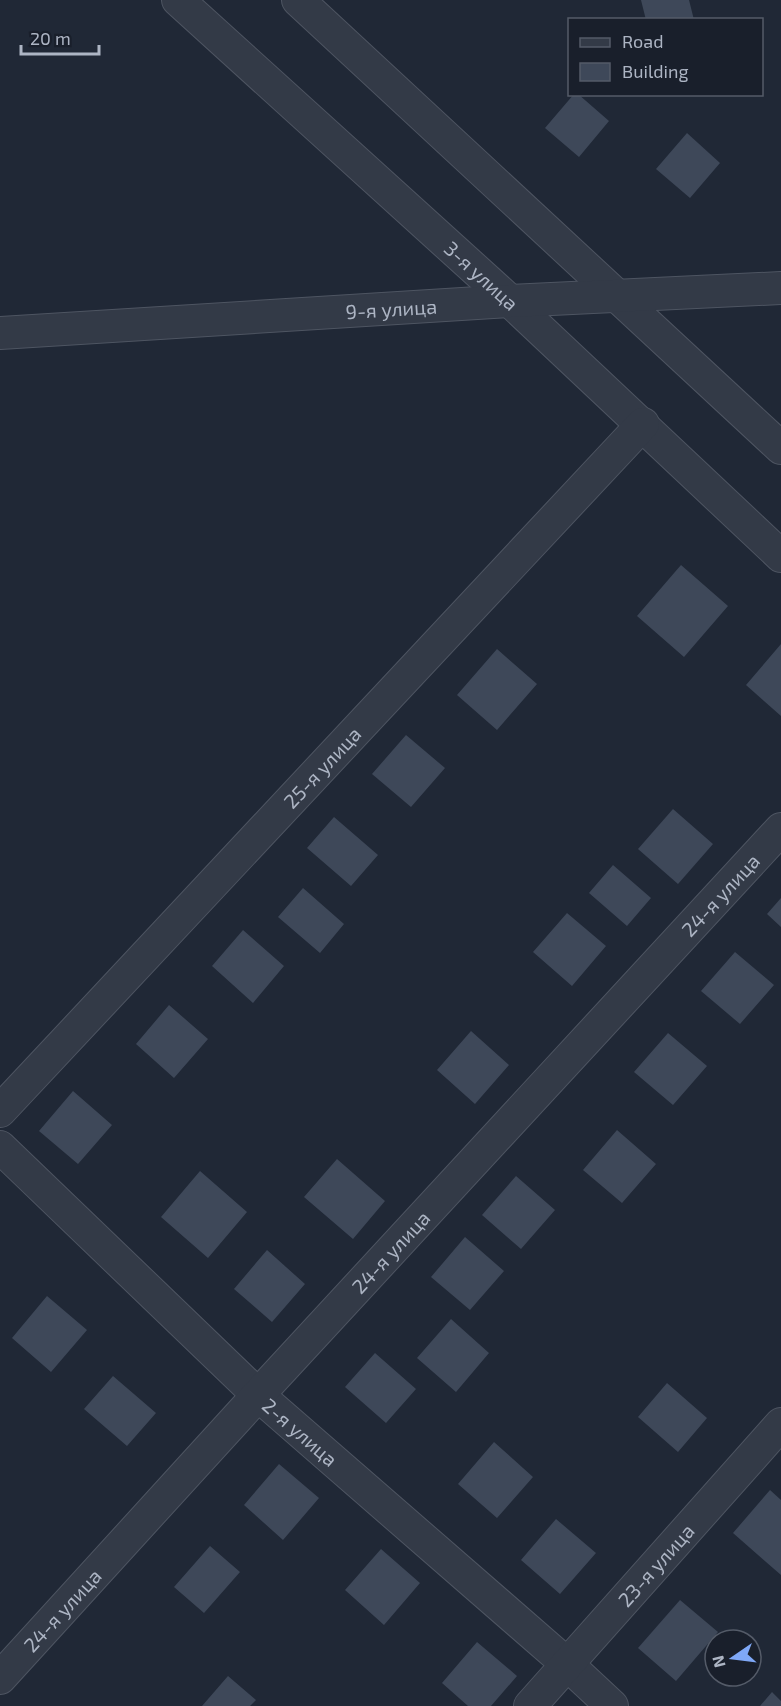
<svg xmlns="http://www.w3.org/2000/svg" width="781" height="1706" font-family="'Exo 2',sans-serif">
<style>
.building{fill:#3e4859}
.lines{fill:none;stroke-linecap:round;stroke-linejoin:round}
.street-casing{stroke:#4e5562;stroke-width:34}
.street{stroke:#333a47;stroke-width:32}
.labels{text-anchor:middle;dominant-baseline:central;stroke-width:6;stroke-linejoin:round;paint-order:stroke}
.street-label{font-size:20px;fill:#adb5c4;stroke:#191f2b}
</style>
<rect width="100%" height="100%" fill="#202836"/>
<path class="building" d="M641,0H689L694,20H646Z
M574,94H578L609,121L579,157L545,128Z
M687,133L720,163L690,198L656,169Z
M681,565L728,606L684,657L637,616Z
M781,644V716L746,685Z
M497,649L537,684L497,730L457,695Z
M406,735L445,768L411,807L372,774Z
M673,809L713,844L678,884L638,849Z
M334,817L378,855L351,886L307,848Z
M613,865L651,898L627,926L589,893Z
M303,888L344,924L320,953L278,917Z
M781,898V927L767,914Z
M567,913L606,946L572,986L533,952Z
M243,930L284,966L253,1003L212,966Z
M735,952L774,985L740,1024L701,991Z
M169,1005L208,1039L174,1078L136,1044Z
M471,1031L509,1065L475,1104L437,1070Z
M668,1033L707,1066L673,1105L634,1072Z
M73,1091L112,1125L78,1164L39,1131Z
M617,1130L656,1164L622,1203L583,1170Z
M337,1159L385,1201L353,1239L304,1197Z
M200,1171L247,1212L208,1258L161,1217Z
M516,1176L555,1210L521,1249L482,1215Z
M465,1237L504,1271L470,1310L431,1277Z
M267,1250L305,1284L272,1322L234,1289Z
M47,1296L87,1330L51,1372L12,1338Z
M451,1319L489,1353L456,1392L417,1358Z
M375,1353L416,1389L386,1423L345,1387Z
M113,1376L156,1413L127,1446L84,1409Z
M667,1383L707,1418L678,1452L638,1417Z
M494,1442L533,1477L497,1518L458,1484Z
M279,1464L319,1498L283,1540L244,1505Z
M770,1490L781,1500V1575L733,1533Z
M556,1519L596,1553L560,1594L521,1560Z
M210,1546L240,1572L204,1613L174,1587Z
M381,1549L420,1583L384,1625L345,1590Z
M680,1600L718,1632L676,1681L638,1648Z
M477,1642L517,1676L491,1706H468L442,1683Z
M228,1676L256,1700L250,1706H202Z
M772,1692L781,1701V1706H760Z"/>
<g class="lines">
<defs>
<g id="street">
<path id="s1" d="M178,0L510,301L781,556"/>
<path d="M298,0L781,448"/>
<path id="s2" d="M0,333L510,301L781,288"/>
<path id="s3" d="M0,1111L643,424"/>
<path id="s4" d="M0,1147L258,1395L567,1664L612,1706"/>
<path id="s5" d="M0,1678L258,1395L781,829"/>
<path id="s6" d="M530,1706L781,1424"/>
</g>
</defs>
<use href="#street" class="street-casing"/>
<use href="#street" class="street"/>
</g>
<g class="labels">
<g class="street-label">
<text stroke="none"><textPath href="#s1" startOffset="410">3-я улица</textPath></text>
<text stroke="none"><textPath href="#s2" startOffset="392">9-я улица</textPath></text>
<text stroke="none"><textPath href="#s3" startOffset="471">25-я улица</textPath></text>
<text stroke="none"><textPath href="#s5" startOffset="1064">24-я улица</textPath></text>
<text stroke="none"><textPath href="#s5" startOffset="578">24-я улица</textPath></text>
<text stroke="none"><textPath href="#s4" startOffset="414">2-я улица</textPath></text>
<text stroke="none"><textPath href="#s6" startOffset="189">23-я улица</textPath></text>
<text stroke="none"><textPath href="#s5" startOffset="92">24-я улица</textPath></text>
</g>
</g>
<rect x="568" y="18" width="195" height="78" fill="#191f2b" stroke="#545b68" stroke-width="1.5"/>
<rect x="580" y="38" width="30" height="9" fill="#333a47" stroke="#545b68" stroke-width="1.5"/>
<text x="622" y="48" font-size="18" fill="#adb5c4">Road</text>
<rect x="580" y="63" width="30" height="18" fill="#3e4859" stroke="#545b68" stroke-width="1.5"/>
<text x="622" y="78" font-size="18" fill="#adb5c4">Building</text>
<g transform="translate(733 1658) rotate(256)"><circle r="28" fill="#191f2b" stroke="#545b68" stroke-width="1.5"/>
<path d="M0-4.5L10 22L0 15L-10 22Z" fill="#7fa8f7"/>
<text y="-9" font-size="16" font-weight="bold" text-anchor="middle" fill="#adb5c4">N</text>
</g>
<path d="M21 45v9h78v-9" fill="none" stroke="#adb5c4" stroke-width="3"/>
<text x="30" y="45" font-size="18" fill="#adb5c4" stroke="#191f2b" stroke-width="4.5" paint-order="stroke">20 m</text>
</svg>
